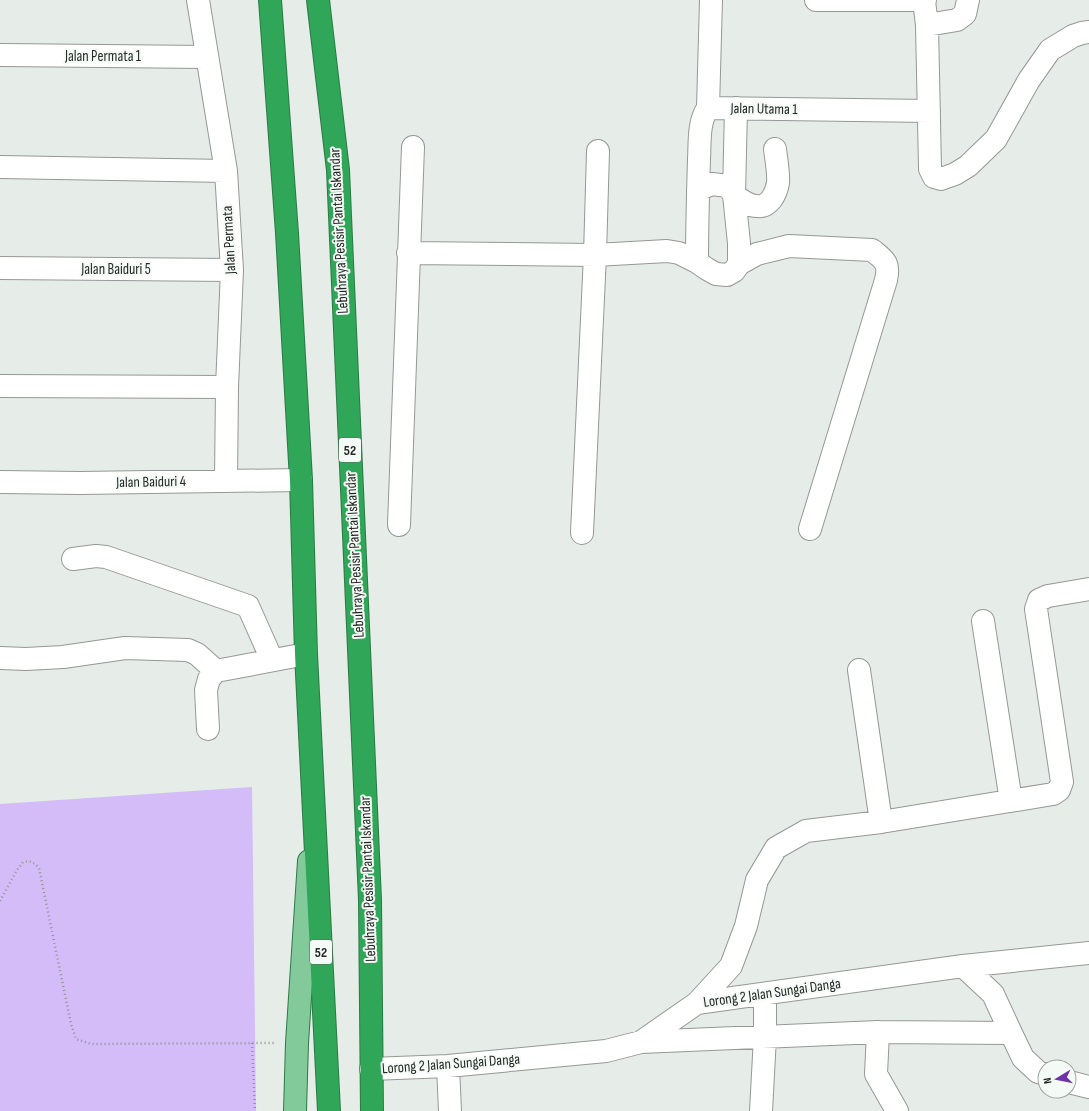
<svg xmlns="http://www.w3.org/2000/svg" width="1089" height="1111" font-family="'Sofia Sans Condensed',sans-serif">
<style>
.green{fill:#d4bcf9}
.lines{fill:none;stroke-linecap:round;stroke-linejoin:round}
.minor-casing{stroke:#949995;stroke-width:24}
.major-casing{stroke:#2c7a47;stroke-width:24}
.highway-casing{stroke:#2c7a47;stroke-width:24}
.path{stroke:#919592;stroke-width:2.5;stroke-dasharray:1 3;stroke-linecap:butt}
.minor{stroke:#fff;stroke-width:22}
.major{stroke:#83ca9b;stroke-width:22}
.highway{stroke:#30a659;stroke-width:22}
.labels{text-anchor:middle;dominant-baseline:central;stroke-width:4;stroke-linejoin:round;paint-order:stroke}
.shield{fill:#f4faf5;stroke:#646764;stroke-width:1}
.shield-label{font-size:14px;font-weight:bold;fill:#262826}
.street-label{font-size:15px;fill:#262826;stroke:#f4faf5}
</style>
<rect width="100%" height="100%" fill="#e6ece7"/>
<path class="green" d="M252,787L256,1111H0V804Z"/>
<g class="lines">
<defs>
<path id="minor" d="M198,0L226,171L232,270L227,387L226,481
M816,0H925
M924,1L927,25L930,169L934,177L941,179L955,174L968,166L996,139L1029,80L1050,50L1073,36L1082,33L1089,32
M927,25L957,20L965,14L968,0
M0,55L207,57
M708,108L929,111
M708,108L711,0
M736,108L734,195C741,200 748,206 757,206C769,208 776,194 778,183C779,174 776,158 775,149
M0,167L226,171
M698,190L712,184L728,186L734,195L739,243V264
M408,253L595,255L667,251L679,253L697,262L707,269L716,274L727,275L734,271L739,264L757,254L789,246L872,250C884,260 890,262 886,280L810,529
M697,262C697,227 698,193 699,159C700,143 698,122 708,108
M0,268L232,270
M0,386L227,387
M0,482L80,483L301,480
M399,525L413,147
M582,533L595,255L598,151
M73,559L96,556L106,557L248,606L272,660
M983,621L1011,801
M0,658L26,659L63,657L125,648L188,650L197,654L216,671
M859,670L881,822
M208,729L206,690L209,679L216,671L306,654
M963,966L993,994L1011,1033L1023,1058L1038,1072L1045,1074
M697,1003L731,966L746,926L757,880L776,848L806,831L881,822L1053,794L1059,790L1062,782L1036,609L1039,600L1048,596L1089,589
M878,1032L876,1074L897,1111
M641,1042L878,1032L1011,1033
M448,1066L450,1111
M371,1069L448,1066L606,1051L641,1042L697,1003L963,966L1089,953
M1069,1082L1089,1087
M761,1111L765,1037V994"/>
<path id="major" d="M295,1111L297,1043L309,861"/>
<path id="highway" d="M270,0L287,233L301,480L306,654L329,1111
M318,0L338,170L370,900L372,1111"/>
</defs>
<use href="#minor" class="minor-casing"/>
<use href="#major" class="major-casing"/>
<use href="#highway" class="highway-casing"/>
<path class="path" d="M0,901L17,870L23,862C31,860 34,863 39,868L71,1024L76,1039L91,1044L275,1043
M252,1043L255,1111"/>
<use href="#minor" class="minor"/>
<use href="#major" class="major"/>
<use href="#highway" class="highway"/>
</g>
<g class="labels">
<g class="shield">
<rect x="339" y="438" width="22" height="24" rx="3"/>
<rect x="310" y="940" width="22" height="24" rx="3"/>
</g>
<g class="shield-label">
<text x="350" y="450">52</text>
<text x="321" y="952">52</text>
</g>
<g class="street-label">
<text x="103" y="56">Jalan Permata 1</text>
<text transform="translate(764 109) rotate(1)">Jalan Utama 1</text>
<text transform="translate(339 231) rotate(-93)">Lebuhraya Pesisir Pantai Iskandar</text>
<text transform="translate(229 240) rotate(-93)">Jalan Permata</text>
<text x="116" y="269">Jalan Baiduri 5</text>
<text transform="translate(151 482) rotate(-1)">Jalan Baiduri 4</text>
<text transform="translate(355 555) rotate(-93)">Lebuhraya Pesisir Pantai Iskandar</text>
<text transform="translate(368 879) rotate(-92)">Lebuhraya Pesisir Pantai Iskandar</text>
<text transform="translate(772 993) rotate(-8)">Lorong 2 Jalan Sungai Danga</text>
<text transform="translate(451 1064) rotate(-4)">Lorong 2 Jalan Sungai Danga</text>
</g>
</g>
<g transform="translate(1057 1079) rotate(260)"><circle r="19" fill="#f4faf5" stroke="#a2a6a2"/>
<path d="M0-3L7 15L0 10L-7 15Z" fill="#6e33a9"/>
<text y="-6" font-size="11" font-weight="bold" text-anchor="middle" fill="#262826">N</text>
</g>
</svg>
